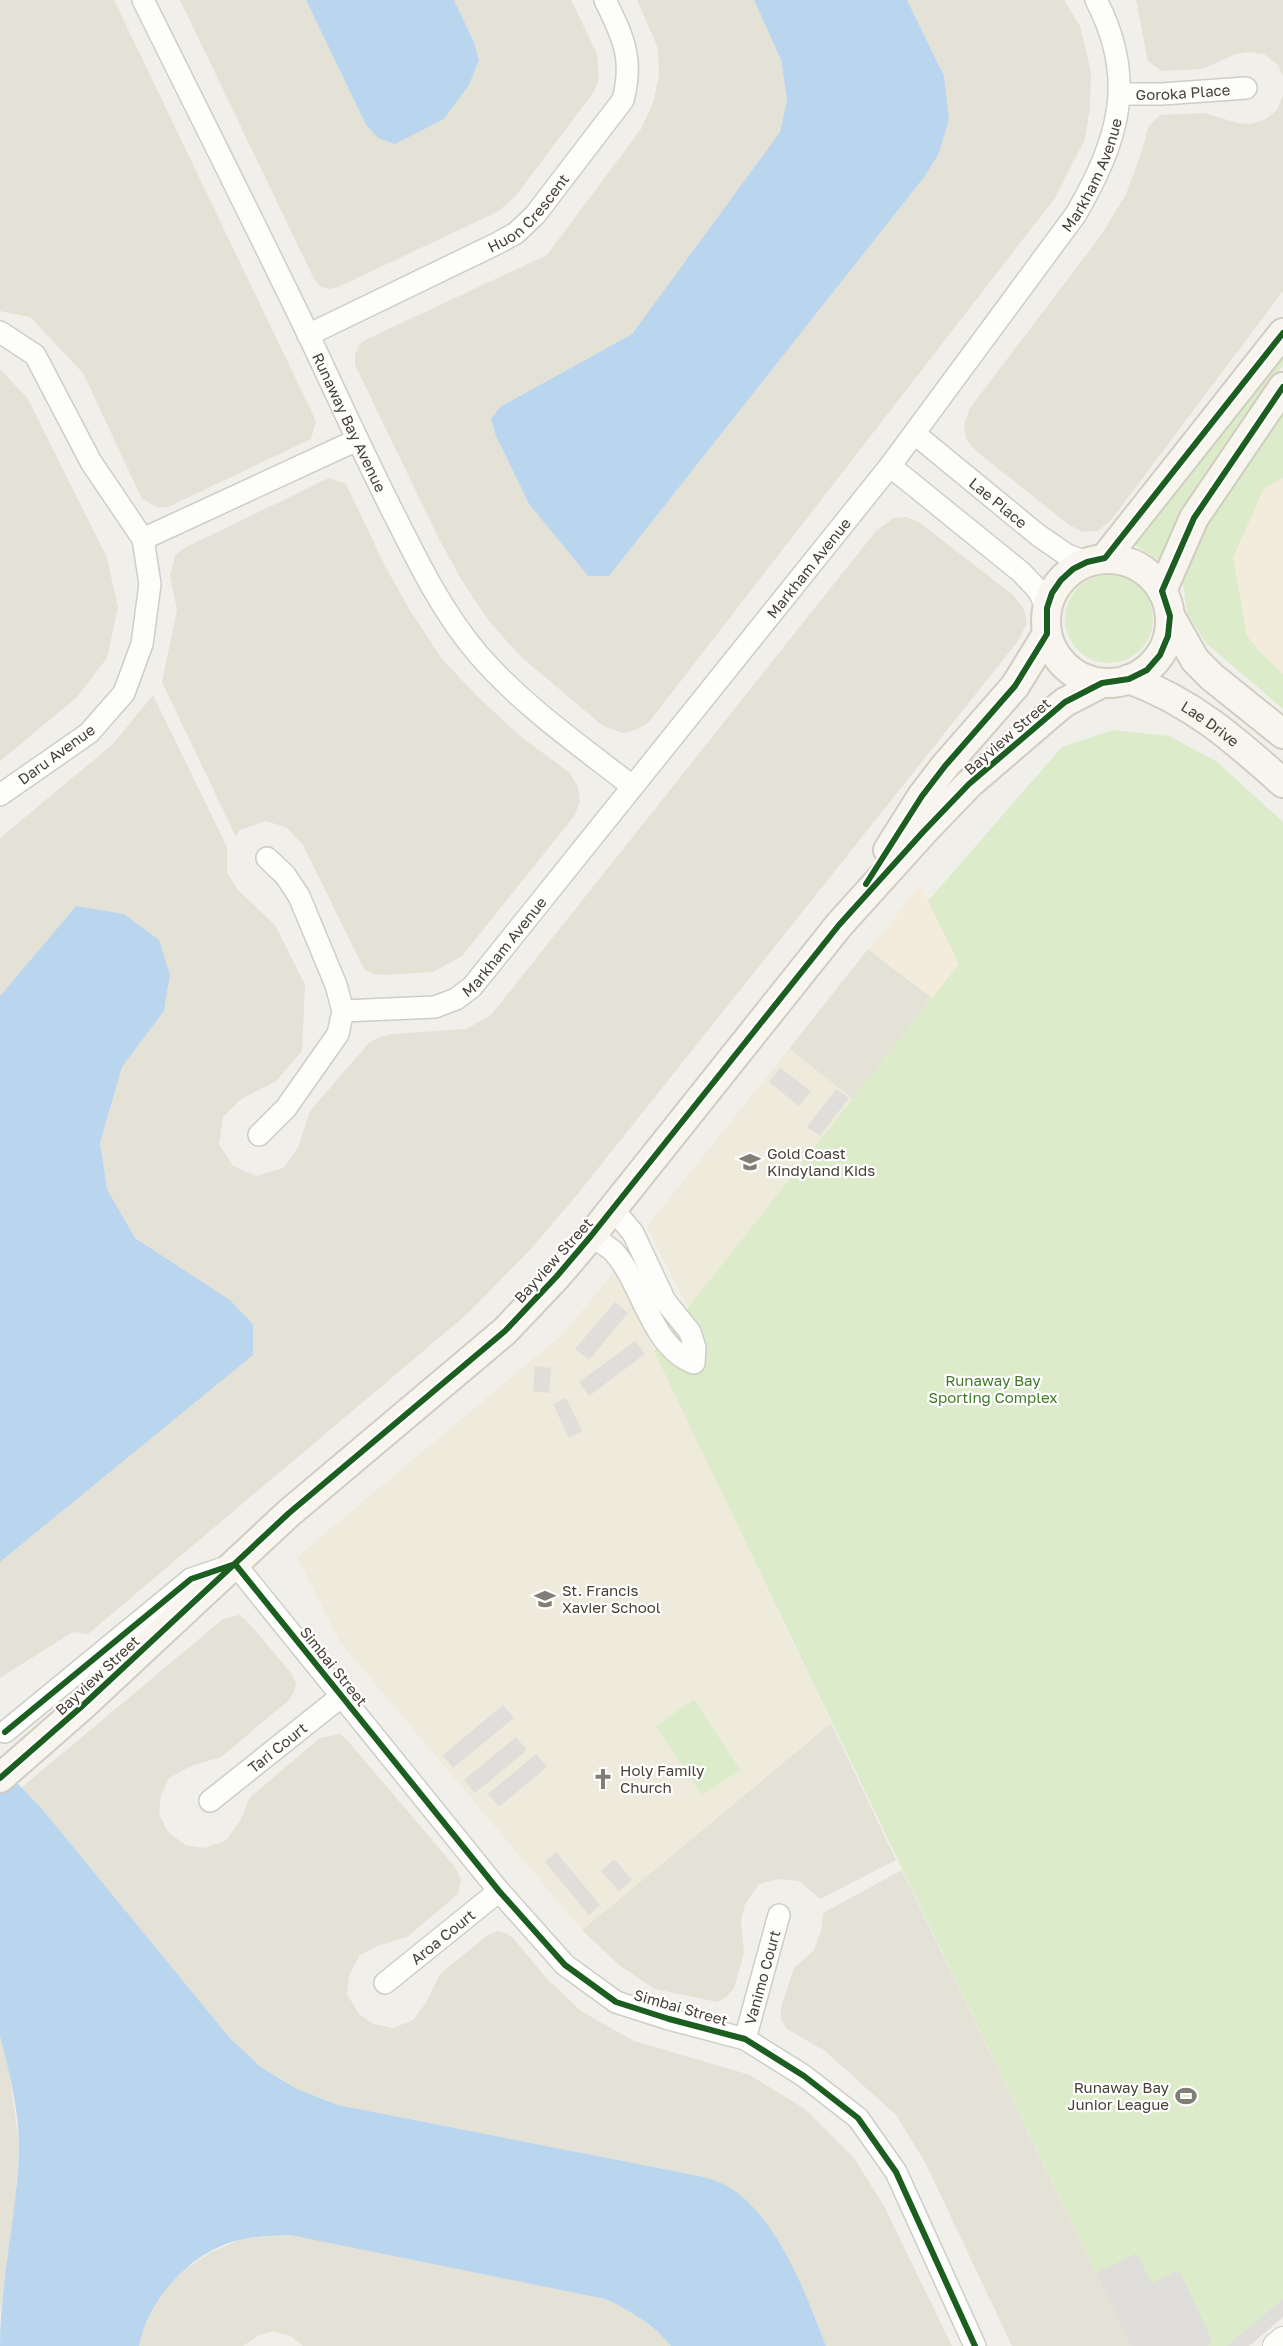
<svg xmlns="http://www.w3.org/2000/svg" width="1283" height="2346" font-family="'Golos Text',sans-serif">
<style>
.residential{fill:#e4e1d7}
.commercial{fill:#f3ecdd}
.education{fill:#eeeadc}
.green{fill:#dcebca}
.parking{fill:#e0deda}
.water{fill:#bad6ee}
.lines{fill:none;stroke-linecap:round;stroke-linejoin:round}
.minor-casing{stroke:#cecdc7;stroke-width:24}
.tertiary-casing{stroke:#cecdc7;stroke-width:28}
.secondary-casing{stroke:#d0cdc1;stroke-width:32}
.minor{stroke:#fdfdfc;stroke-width:21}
.tertiary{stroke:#fdfdfc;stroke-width:26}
.secondary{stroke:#f7f5ee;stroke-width:28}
.cycleway-casing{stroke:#fff;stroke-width:10}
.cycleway{stroke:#1b5e20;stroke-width:6}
.labels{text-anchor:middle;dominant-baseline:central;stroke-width:4.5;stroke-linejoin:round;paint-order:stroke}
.street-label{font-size:15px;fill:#474136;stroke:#fff}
.poi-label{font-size:15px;fill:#474136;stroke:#fff;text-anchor:start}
.park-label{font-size:15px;fill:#427929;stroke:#fff}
</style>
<rect width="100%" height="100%" fill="#f0efea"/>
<path class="residential" d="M0,0H114L316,421L311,439L168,507L159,508L142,499L83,373L30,317L0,311Z
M180,0H306L365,123L444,119L469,85L479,60L474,42L454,0H571L597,54L599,80L593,93L514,198L497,212L338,287L330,289L321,287L314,279Z
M637,0H754L781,60L787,99L780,132L632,334L500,407L491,419L496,436L529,504L588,576H609L925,176L938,155L944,76L907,0H1064L1080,26L1091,72L1090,107L1085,139L1055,198L649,722L636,730L622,733L603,726L521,657L488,620L461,579L439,539L355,365V355L360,344L365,340L547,255L641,129L653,103L659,75L658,48Z
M1136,0H1283V76L1278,65L1264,54L1249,52L1236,54L1202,69L1162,71L1148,61Z
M1283,95V291L1111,520L1098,531L1083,532L1069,525L976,451L966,439L964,424L970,408L1102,234L1126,194L1142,151L1148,127L1160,115L1205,113L1237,123L1251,124L1266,119L1277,110Z
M0,369L28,399L107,558L118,607L107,658L77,697L0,761Z
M329,478L346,484L385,566L411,612L442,659L477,696L521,737L569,772L578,787L580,801L575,815L462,956L433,972L384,975L373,974L364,969L303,845L286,827L265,821L240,830L236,837L162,682L177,610L170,576L175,556L182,549Z
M906,517L920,523L1013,595L1024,609L1027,623L1018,641L576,1196L529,1251L466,1315L88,1634L73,1632L0,1678V1562L253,1354V1324L230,1300L135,1238L107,1189L100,1143L122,1067L164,1011L170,975L76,906L0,996V838L113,744L153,695L227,847V873L238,890L275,925L305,985L302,1051L275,1082L241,1099L223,1117L219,1144L233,1166L256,1176L283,1168L298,1148L310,1111L369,1043L380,1037L392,1034L466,1029L491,1015L876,531L894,518Z
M868,949L932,998L853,1099L789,1049Z
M239,1615L247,1621L291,1673L296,1684L294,1692L289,1700L221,1757L191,1766L169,1778L161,1795L159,1814L168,1832L185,1845L204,1848L225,1841L240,1821L250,1797L320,1738L340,1734L347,1740L455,1867L461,1879L458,1894L407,1937L377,1946L360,1955L349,1976L347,1994L359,2014L374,2024L393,2028L413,2020L426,2003L440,1974L488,1935L498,1931L506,1933L513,1938L548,1980L581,2011L634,2041L750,2075L805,2109L854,2158L884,2206L952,2346H826L813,2312L720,2182L679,2172L338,2105L297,2089L262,2068L229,2037L43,1810L21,1788L223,1619Z
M831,1723L896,1860L820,1899L799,1881L779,1879L759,1884L745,1904L741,1921L744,1953L734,1988L727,1997L717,2002L655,1989L619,1965L582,1930Z
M902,1870L1131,2346H1012L925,2162L896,2115L825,2051L787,2029L781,2019V2007L794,1968L814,1950L822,1928L823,1913Z
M0,2037L9,2070L19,2143L15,2207L0,2313Z
M290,2235L605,2299L635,2314L664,2337L671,2346H303L292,2337L274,2331L257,2336L243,2346H139L140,2336L158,2298L181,2272L211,2252L242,2239Z"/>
<path class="commercial" d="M1283,441V690L1236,638L1225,534Z
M920,885L959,964L932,998L869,949Z"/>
<path class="education" d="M789,1049L853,1099L688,1308L647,1226Z
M616,1269L831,1723L582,1930L340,1642L297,1557L564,1333Z"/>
<path class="green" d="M1283,347V366L1227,443L1195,493L1163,563L1133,544Z
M1283,415V478L1264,488L1233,558L1247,636L1260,652L1283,674V709L1206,643L1187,613L1183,583L1188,555L1197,530Z
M1065 619a44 44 0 1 1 88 0a44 44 0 1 1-88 0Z
M1113,730L1169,736L1216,761L1283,822V2300L1229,2346H1131L654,1351L959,964L928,901L1062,747Z
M694,1700L740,1770L702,1795L656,1726Z"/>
<path class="parking" d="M780,1068L811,1091L799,1106L769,1082Z
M836,1089L849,1098L820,1136L807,1127Z
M615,1302L628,1313L589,1360L575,1349Z
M635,1341L645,1354L589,1396L579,1382Z
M535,1366L551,1368L549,1393L533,1391Z
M566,1398L582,1431L569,1438L553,1404Z
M503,1705L514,1718L453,1768L443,1755Z
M516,1737L527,1750L475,1793L464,1780Z
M536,1754L547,1767L499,1807L488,1794Z
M556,1852L600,1905L589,1915L545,1862Z
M614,1859L632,1880L619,1891L601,1871Z
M1137,2253L1151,2283L1179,2270L1212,2340L1207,2346H1131L1096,2273Z
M1283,2299V2317L1249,2346H1227Z"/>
<path class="water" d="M306,0H454L474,42L479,60L469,85L444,119L395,144L378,138L365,123Z
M754,0H907L944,76L949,120L938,155L925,176L609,576H588L529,504L496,436L491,419L500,407L632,334L780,132L787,99L781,60Z
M76,906L124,914L159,940L170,975L164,1011L122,1067L100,1143L107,1189L135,1238L230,1300L253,1324V1355L0,1562V996Z
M0,1765L43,1810L229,2037L262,2068L297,2089L338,2105L679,2172C692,2175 707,2177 719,2182C774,2206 806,2294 826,2346H671C654,2324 630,2311 605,2299L290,2235C275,2236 259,2236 244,2239C194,2248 148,2298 139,2346H0C0,2279 18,2213 19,2145C19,2112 9,2069 0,2037Z"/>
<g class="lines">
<defs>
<g id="minor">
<path id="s1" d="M143,0C198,111 254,222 308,334C338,397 366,460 398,522C421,568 444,614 478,654C523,706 578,744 632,786"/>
<path id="s2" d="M1120,94H1162L1246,88"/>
<path d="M0,332L35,355L91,462L143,539L150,584L142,644L124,693L89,733L0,795"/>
<path id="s3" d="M308,335L498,243L516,233L535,215L623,100C634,58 623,37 605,0"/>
<path id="s4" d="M915,434L1038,535L1067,555L1087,562"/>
<path d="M890,466L1021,572L1038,590L1047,608"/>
<path d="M143,539L357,440"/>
<path id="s5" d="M343,1011L435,1007L456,999L472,987L890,466L1076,214C1118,141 1138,80 1096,0"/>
<path d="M259,1135L286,1108L338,1034L343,1011L336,985L299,896L285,875L267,858"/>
<path d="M591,1236C599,1241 608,1246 614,1252C643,1285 651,1347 694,1363L695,1348L690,1332L665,1301L633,1233L613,1209"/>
<path d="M5,1732L191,1579L235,1564L499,1891L565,1965L616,2002L669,2019L745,2039L804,2076L858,2118L896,2172L975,2346"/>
<path id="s6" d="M210,1801L343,1695"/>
<path id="s7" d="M385,1983L499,1891"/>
<path id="s8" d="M745,2039L779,1915"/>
</g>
<path id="tertiary" d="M1276,2346L1283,2340"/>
<g id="secondary">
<path d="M1105,558L1283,333"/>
<circle cx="1108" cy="621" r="62"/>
<path d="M1162,591L1194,518L1283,387"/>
<path d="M1170,616L1195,660L1212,677L1283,734"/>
<path id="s9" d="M1129,679C1192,702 1234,739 1283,783"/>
<path d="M888,850L922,796L945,766L1015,686L1047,634"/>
<path d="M0,1778L80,1708L289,1513L505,1331L557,1276L591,1236L839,925L923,832L969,784L1054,711L1065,702L1102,683"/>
</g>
</defs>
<use href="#minor" class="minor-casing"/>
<use href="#tertiary" class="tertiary-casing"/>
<use href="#secondary" class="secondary-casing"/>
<use href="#minor" class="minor"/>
<use href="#tertiary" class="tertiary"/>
<use href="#secondary" class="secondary"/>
<defs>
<path id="cycleway" d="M866,884L922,796L945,766L1015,686L1047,634V608L1052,593L1061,580L1073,569L1087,562L1105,558L1283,333
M5,1732L191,1579L235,1564L499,1891L565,1965L616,2002L669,2019L745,2039L804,2076L858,2118L896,2172L975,2346
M0,1778L80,1708L289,1513L505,1331L557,1276L591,1236L839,925L923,832L969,784L1065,702L1102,683L1129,679L1147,670L1160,655L1168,636L1170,616L1162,591L1194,518L1283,387"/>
</defs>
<use href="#cycleway" class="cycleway-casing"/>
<use href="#cycleway" class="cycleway"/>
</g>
<defs>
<symbol id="school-bare" viewBox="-9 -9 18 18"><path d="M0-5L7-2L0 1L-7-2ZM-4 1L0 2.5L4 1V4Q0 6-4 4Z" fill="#827e75" stroke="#fff" stroke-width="2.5" paint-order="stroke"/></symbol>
<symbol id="church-bare" viewBox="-9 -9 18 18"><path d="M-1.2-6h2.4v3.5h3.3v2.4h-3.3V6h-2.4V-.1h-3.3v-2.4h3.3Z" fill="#827e75" stroke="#fff" stroke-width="2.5" paint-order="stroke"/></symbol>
<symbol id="stadium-bare" viewBox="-9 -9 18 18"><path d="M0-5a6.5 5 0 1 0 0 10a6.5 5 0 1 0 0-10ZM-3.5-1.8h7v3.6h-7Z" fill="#827e75" stroke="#fff" stroke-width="2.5" paint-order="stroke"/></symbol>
</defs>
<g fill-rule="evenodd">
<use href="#school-bare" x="735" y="1147" width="30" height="30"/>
<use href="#school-bare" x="530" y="1584" width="30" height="30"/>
<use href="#church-bare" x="588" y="1764" width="30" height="30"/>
<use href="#stadium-bare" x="1171" y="2081" width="30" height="30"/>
</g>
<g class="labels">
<g class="street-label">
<text stroke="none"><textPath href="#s2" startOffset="63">Goroka Place</textPath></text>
<text stroke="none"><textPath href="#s5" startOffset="1158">Markham Avenue</textPath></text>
<text stroke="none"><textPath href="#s3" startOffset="254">Huon Crescent</textPath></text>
<text stroke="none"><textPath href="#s1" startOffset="470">Runaway Bay Avenue</textPath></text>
<text stroke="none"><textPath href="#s4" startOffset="108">Lae Place</textPath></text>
<text stroke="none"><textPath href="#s5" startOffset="672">Markham Avenue</textPath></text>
<text stroke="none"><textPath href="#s9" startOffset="93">Lae Drive</textPath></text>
<text transform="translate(1007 736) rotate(-41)">Bayview Street</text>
<text transform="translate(56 754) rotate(-36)">Daru Avenue</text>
<text stroke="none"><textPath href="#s5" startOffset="186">Markham Avenue</textPath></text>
<text transform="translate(553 1260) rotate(-48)">Bayview Street</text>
<text transform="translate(334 1666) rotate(51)">Simbai Street</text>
<text transform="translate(97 1675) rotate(-43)">Bayview Street</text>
<text stroke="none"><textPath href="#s6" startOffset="86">Tari Court</textPath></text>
<text stroke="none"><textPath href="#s7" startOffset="74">Aroa Court</textPath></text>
<text stroke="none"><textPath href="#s8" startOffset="64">Vanimo Court</textPath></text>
<text transform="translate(681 2007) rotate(16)">Simbai Street</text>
</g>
<g class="poi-label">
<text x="767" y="1153">Gold Coast<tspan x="767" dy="17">Kindyland Kids</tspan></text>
<text x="562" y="1590">St. Francis<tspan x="562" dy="17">Xavier School</tspan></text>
<text x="620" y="1770">Holy Family<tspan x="620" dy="17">Church</tspan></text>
<text x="1169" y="2087" text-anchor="end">Runaway Bay<tspan x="1169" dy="17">Junior League</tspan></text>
</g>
<g class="park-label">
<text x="993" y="1380">Runaway Bay<tspan x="993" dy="17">Sporting Complex</tspan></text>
</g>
</g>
</svg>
